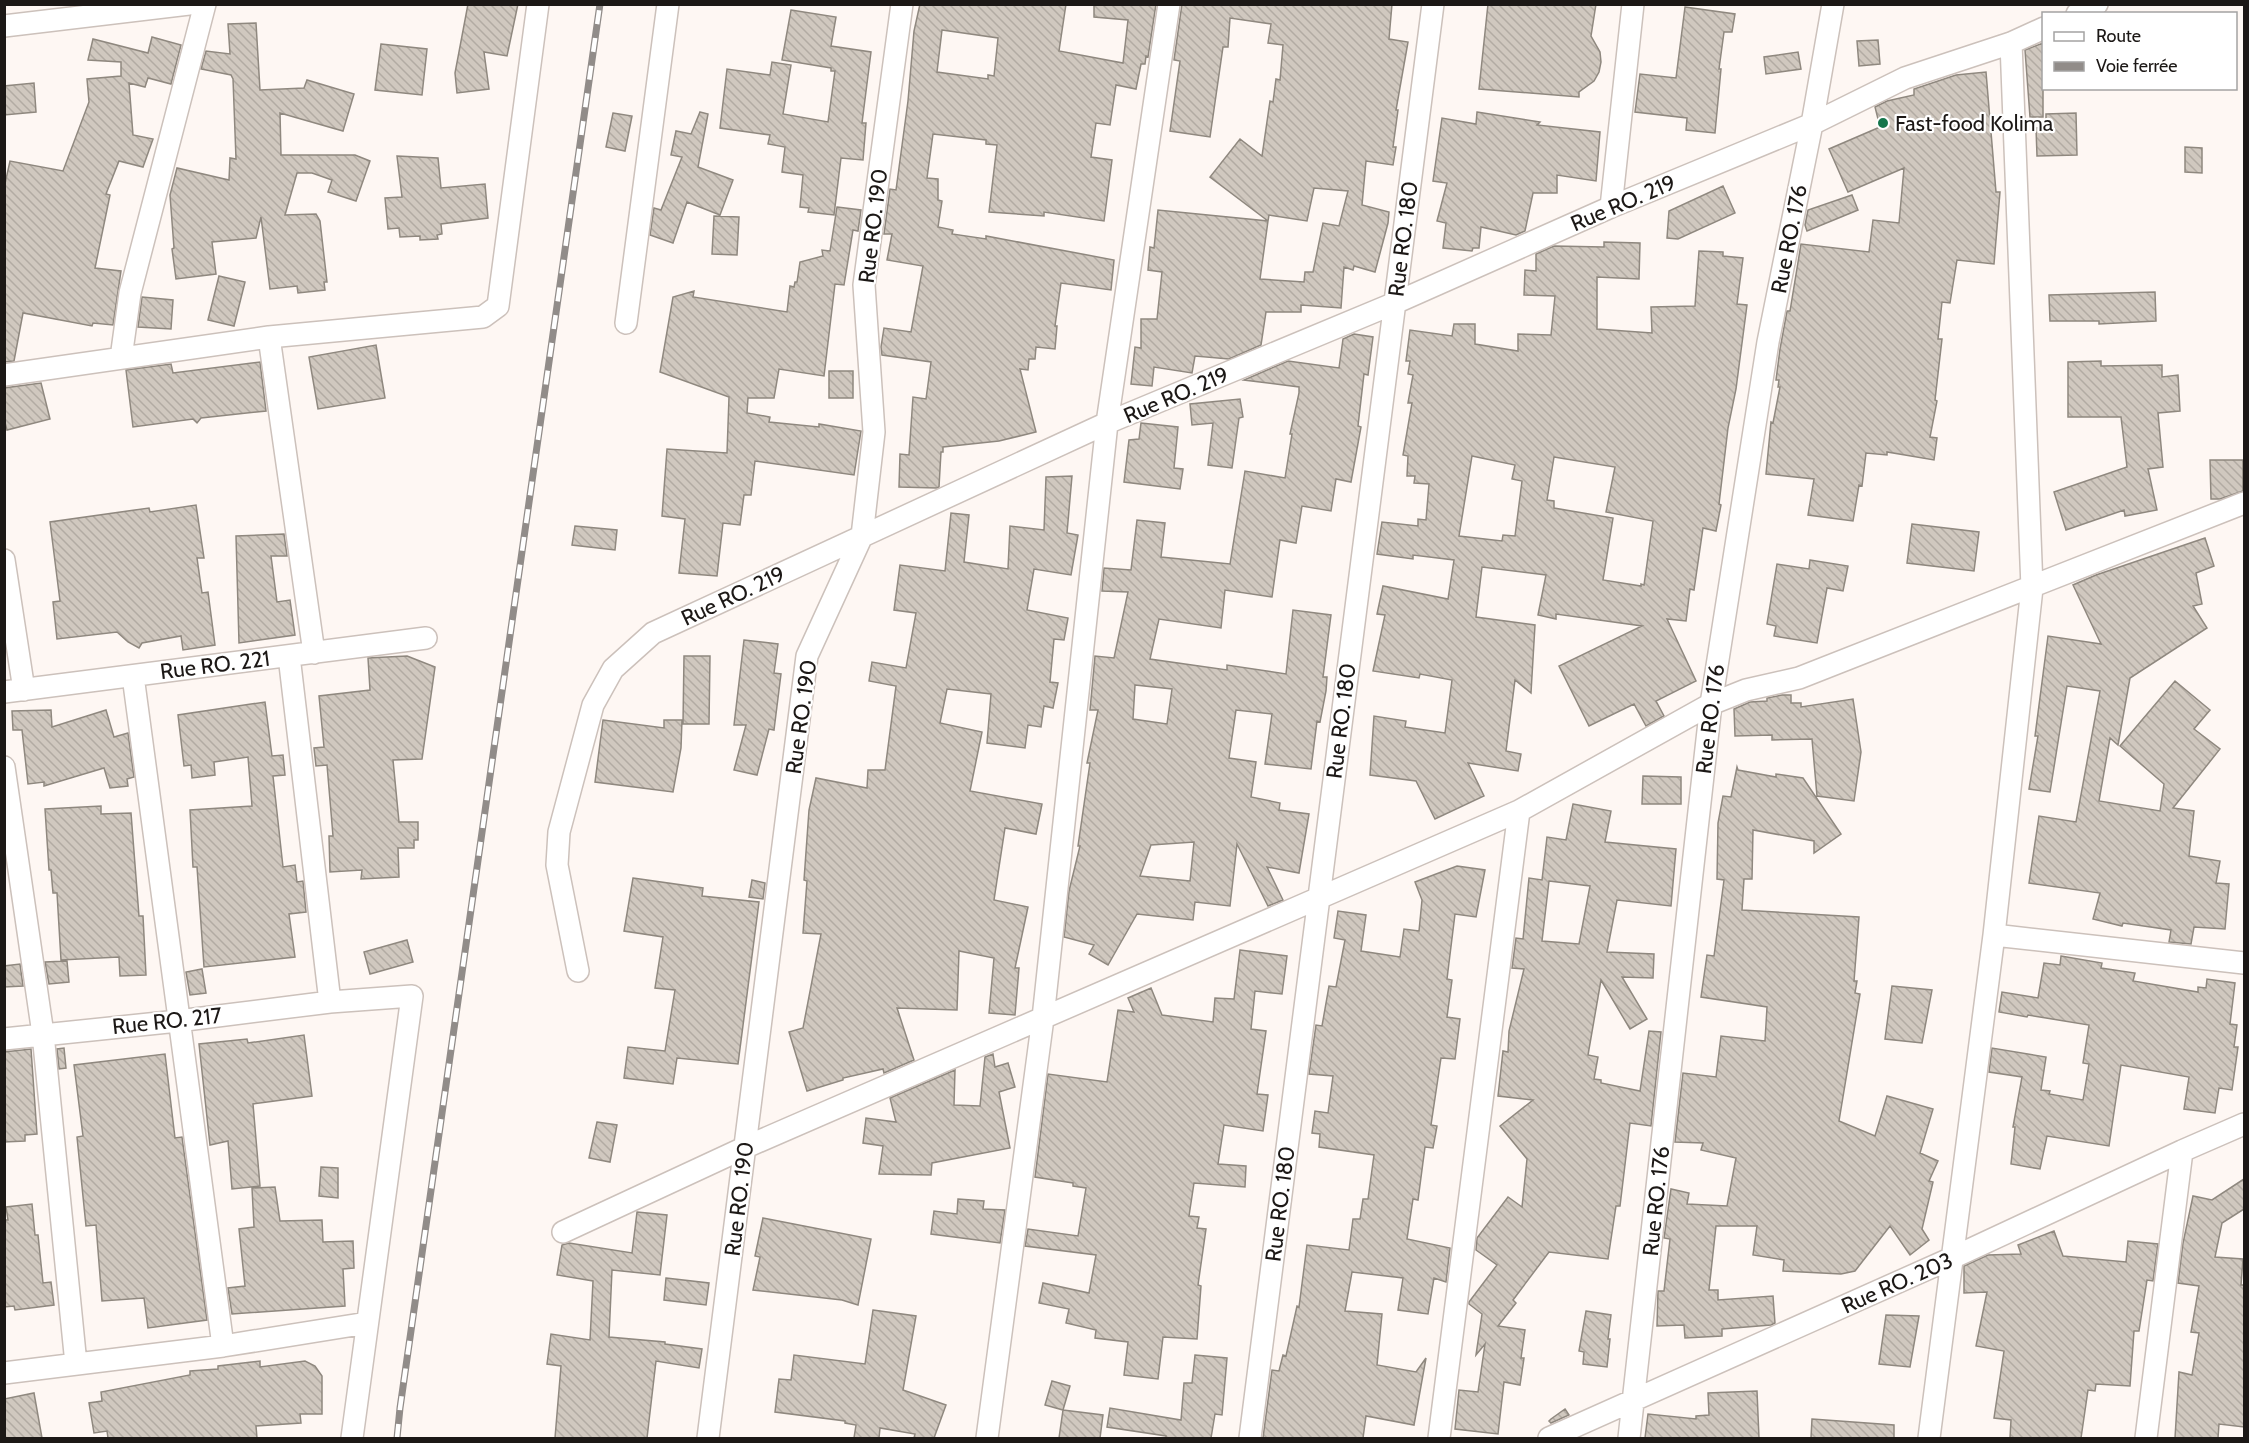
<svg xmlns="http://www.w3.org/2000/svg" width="2249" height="1443" font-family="Cabin,sans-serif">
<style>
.building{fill:url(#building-back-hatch);stroke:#8f887f;stroke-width:1.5;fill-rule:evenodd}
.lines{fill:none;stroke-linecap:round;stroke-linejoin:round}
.minor-casing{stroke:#ccc1bb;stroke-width:24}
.minor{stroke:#fff;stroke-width:21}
.rail-casing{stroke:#918c89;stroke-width:7}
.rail{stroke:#fff;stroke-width:4.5;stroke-dasharray:14;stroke-linecap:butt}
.poi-dot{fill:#14764c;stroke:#fff;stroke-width:2}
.labels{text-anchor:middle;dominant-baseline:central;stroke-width:4.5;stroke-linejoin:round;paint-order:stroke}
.poi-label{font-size:22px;fill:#1c1816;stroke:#fff;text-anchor:start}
.street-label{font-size:22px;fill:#1c1816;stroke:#fff}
</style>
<defs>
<pattern id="building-back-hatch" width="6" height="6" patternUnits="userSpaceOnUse" patternTransform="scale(1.5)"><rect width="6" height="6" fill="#d0c8bf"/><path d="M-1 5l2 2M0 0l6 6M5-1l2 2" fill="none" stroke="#b2aba3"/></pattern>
</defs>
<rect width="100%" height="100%" fill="#fef7f3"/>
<path class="building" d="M468,4H518L507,56L484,52L489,89L457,93L455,73Z
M920,4H1066L1059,51L1123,63L1128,20L1094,17V4H1156L1148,57L1146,56L1145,64H1141L1136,89L1116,85L1110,125L1096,123L1091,157L1112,160L1104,221L1044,212V216L989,212L997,145L986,144V140L933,134L927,178L938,179V200L942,201L938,227L953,230L952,234L986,239V236L1114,260L1111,290L1061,283L1055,326H1057L1055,349L1036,347L1035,359H1029L1028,370L1020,369L1036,432L999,441L943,447V452H941L939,487L937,488L899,487L900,454L909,455L913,397L926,399L931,362L882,355L881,347L884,328L911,332L923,266L887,260L892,234H884L890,189L896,190L908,101L914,31ZM942,30L998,38L994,76L988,75V79L937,72Z
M1182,4H1392L1389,39L1408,42L1396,110H1398L1393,147H1396L1393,165L1366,161L1362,205L1389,212L1388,223L1375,272L1354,266L1353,270L1344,267L1341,308L1301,305V312H1266L1261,345L1229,359L1195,356L1192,373L1154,367L1152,386L1131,384L1135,347L1141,348V319H1157L1162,272L1148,270L1150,247L1154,248L1158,210L1268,221L1260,279L1304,282L1305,272H1313L1323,223L1339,226L1348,191L1314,188L1307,221L1269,215L1268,221L1210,177L1240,139L1262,156L1270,101L1273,102L1276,79L1280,80L1283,45L1268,43L1271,24L1230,18L1228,47H1223L1210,137L1170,131L1180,61L1174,60Z
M1488,4H1596L1591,36L1600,52L1601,62L1599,72L1594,81L1579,92V97L1479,89Z
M1685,7L1735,14L1732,32H1724L1719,69H1721L1715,133L1686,130L1687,118L1635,112L1640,74L1676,78Z
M791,10L836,17L831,46L871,52L862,123H866L863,160L841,158L834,215L808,212L809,208L800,207L803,175L782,172L785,147L768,144L770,135L720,128L727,69L770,75L772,62L791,65L783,114L828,122L835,71H831V68L782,60Z
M256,23L260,90L304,88L307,80L354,94L343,131L280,113L281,155H355L370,161L356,201L328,192L332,180L312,173H297L285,215L316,214L320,221L327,282H324L325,290L298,293L297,286L270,289L261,217L256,238L212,242L216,274L176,279L172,249L174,248L170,195L177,168L229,180L230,158L236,159L233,79L231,75L201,69L206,51L230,54L228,24Z
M152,37L181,45L171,84L148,78L145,87L129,83L133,135L153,139L143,167L119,161L106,194L110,195L95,268L121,271L113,325L93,323L92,326L23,313L14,361L4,362V188L10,161L63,171L89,102L87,79L121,76V62L88,60L93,39L148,53Z
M1878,40L1880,64L1859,66L1857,41Z
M2043,43V117H2030L2025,50Z
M381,44L427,49L422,95L375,90Z
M1798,52L1801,69L1766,74L1764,57Z
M1986,72L1996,192H2000L1994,264L1957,260L1950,303L1942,302L1938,339H1942L1935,400L1937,401L1930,437L1937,438L1934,460L1887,452V455L1866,453L1862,486L1859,485L1853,521L1808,515L1814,479L1766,474L1771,422L1773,423L1780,387H1778L1779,380H1776L1780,349L1787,311H1790L1801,244L1869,252L1873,220L1899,223L1904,168L1848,192L1829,149L1880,127L1875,107L1887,101L1914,95V89L1956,75Z
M34,83L36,112L4,115V86Z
M700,112L708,114L698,167L733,180L720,215L687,202L673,243L650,235L654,208L661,210L682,157L671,155L676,131L691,134Z
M1477,112L1540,122L1537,125L1600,132L1596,181L1557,175V193H1533L1525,231L1516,235L1481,227L1479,248H1473L1472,251L1443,248L1446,223L1437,221L1447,183L1433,181L1442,118L1476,124Z
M613,113L632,116L625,151L606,147Z
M2076,113L2077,155L2037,156L2036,128L2046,127V114Z
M2185,147L2202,148V173L2185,172Z
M397,156L438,158L441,188L485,184L488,218L441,224L442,234L437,235L438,239L420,240V236L400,237L399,228L388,229L385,198L402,197Z
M1723,186L1735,213L1678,239L1667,238L1669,211Z
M1852,195L1858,210L1807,231L1805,225L1808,210Z
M837,207L861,210L858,231L853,230L844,285L835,284L824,376L779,369L774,398H748L747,413L770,417L769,422L819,427V424L861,431L854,475L755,461L751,495H744L740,525L723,523L717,576L679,573L685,519L662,516L667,449L727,453L729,397L660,372L673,297L694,291L693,297L787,312L790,286L794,287L795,282H797L800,262L823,256L822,250L830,251Z
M714,216L739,217L737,255L712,254Z
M1604,242L1640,243L1639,279L1597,277V329L1652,333L1651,307L1695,306L1699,251L1723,252V256L1743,258L1737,304L1747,305L1736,389L1728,428L1719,504L1721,505L1716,531L1703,528L1694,590L1690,589L1686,621L1667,619L1696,681L1656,701L1664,716L1646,726L1634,704L1589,726L1559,666L1642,626L1556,614V619L1538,615L1546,575L1482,567L1476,617L1535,625L1531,693L1515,680L1506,751L1521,754L1518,771L1468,763L1484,796L1435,819L1416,781L1370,775L1374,716L1406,721L1405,727L1445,733L1452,680L1420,674L1419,678L1373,671L1385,615L1377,614L1383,586L1448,599L1454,560L1413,555V559L1377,554L1382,522L1418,526V519L1426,520L1429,484L1414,483L1415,476H1407L1408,456L1403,455L1412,403H1408L1413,375L1408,374L1410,361H1406L1410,330L1452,336L1454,324H1475V344L1518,351V334L1551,335L1555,296L1524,295L1525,270L1536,271V254L1554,246L1604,247ZM1472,456L1515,465L1512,479L1522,481L1515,536L1503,535L1502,541L1459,536ZM1554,457L1615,467L1606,512L1653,521L1644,585L1641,584V586L1603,580L1613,518L1554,508V501L1547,500Z
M219,276L245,282L234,326L208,320Z
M2155,292L2156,321L2099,324V321H2050L2049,295Z
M142,297L173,300L171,329L138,327Z
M1354,334L1373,337L1368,375L1364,374L1358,426L1361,427L1351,482L1336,479L1331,511L1302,506L1296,543L1280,540L1272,597L1225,590L1221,628L1159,619L1150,659L1227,670V665L1286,674L1293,610L1331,615L1323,677H1327L1326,691L1320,722L1317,721L1311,769L1265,764L1272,714L1236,710L1229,758L1256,762L1251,797L1280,803L1279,810L1309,814L1299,873L1267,867L1283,900L1268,906L1237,844L1230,906L1195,902L1193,920L1137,914L1108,965L1089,954L1094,945L1064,937L1069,891L1080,846H1078L1090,763H1087L1098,710H1090L1095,656L1114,658L1128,592L1102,591L1104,568L1131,570L1137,520L1165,523L1161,557L1230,564L1245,471L1285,478L1292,434H1290L1299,393V387L1244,380L1288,361L1339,368L1343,339ZM1135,685L1172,689L1167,724L1133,719ZM1194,842L1190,881L1140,876L1151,845Z
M376,345L385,398L318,409L309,357Z
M2101,361V366L2162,365V377L2178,375L2180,411L2158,413L2163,467L2148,469L2157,510L2125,516L2124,510L2066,530L2054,492L2127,467L2121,417H2068V362Z
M260,362L266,411L201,418L197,423L193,419L133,427L126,370L171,364L173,373Z
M829,371H853V398H829Z
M41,383L50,419L7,430L4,419V388Z
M1240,399L1243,417L1239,418L1232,468L1208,465L1213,423L1192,425L1190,404Z
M1141,423L1178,427L1174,468L1183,469L1180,489L1124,482L1129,440L1139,439Z
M2210,460H2243V491L2220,499H2211Z
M1072,476L1067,533L1078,535L1071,575L1034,569L1027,610L1068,618L1064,640L1054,639L1050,682L1058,683L1053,708L1044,706L1041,727L1028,725L1025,748L987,743L991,694L947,689L940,723L982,732L970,791L1042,804L1036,834L1005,828L994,900L1028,907L1015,968H1019L1015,1015L989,1013L994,958L959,951L957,1010L897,1008L914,1060L884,1073L883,1069L843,1078V1080L807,1091L789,1032L803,1028L821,934L803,933L807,881L804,880L809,810L816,778L867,788L868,770H885L896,686L869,681L872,662L906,668L916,613L894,610L900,565L945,571L951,513L969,515L964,562L1008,569L1010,526L1044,530L1046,477Z
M196,505L204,558H197L202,593L208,592L215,645L183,650L181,636L142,643L139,648L128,642L117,632L57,639L53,602L60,601L50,522L149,508L150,512Z
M1912,524L1979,532L1974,571L1907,563Z
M575,526L617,530L615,550L572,545Z
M284,534L287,556H271L277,602L290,600L295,635L239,643L236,536Z
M2205,538L2214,566L2196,573L2202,604L2193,606L2207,628L2130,678L2118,745L2110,738L2099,801L2160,811L2164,784L2120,746L2175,681L2210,710L2194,729L2220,749L2173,808L2194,811L2189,856L2220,861L2216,883L2229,884L2225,929L2194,927L2191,944L2169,942L2171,930L2123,923L2122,926L2093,919L2100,893L2029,883L2039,816L2076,822L2100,691L2067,686L2050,792L2029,789L2038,736H2035L2048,636L2101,644L2073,585L2096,575Z
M1810,560L1848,566L1843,591L1827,588L1817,643L1774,636L1776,626L1767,624L1777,564L1809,569Z
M744,640L778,644L774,673L781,674L774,730L769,729L757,775L734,770L746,725H734Z
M407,656L435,667L422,759L393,760L399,822H418V840H414V848H398L399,877L361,879L362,870L330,872L329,836H333L327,765L316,766L314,748L324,747L319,696L370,690L368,658Z
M684,656H710L709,724H683Z
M1782,695H1791V703H1801V707L1853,699L1861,752L1854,801L1817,796L1812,739L1772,740V735L1735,736L1734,709L1750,702L1767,701V698Z
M265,702L272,756L283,755L285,775L273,776L283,867L295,865L297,882L303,881L306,912L289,914L295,957L204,967L197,867H193L190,810L252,806L248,757L214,762L215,775L192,778L191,765L184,766L178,715Z
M51,710L52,727L106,710L114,737L128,733L134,777L127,779L128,786L110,788L104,768L44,786V782L28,784L22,730H13L12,711Z
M603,720L664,728V720H682L681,748L673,792L595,782Z
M1737,767L1738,770L1776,777V774L1803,778L1841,834L1814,853V841L1753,830L1752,879H1744L1742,910L1859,917L1854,981H1857L1855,993L1860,994L1839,1121L1875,1136L1887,1096L1933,1109L1920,1153L1938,1161L1929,1181L1933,1182L1922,1229L1929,1240L1910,1255L1890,1226L1855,1271L1841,1274L1783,1271L1784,1260L1753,1255L1757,1226H1716L1709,1290H1718V1300L1773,1296L1775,1323L1771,1325L1722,1329V1336L1685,1338L1684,1325L1657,1326L1658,1291H1664L1670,1239L1664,1238L1671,1189L1689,1193L1687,1204L1727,1206L1736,1158L1701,1150L1703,1143L1675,1142L1683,1073L1716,1077L1721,1036L1765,1041L1767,1007L1701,997L1707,955L1714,956L1724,880L1717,879L1718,823L1723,796L1731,797Z
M1643,776L1681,777V804H1642Z
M1573,804L1611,811L1605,842L1676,849L1671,906L1617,900L1607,952L1654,954L1653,978L1622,977L1647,1019L1630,1029L1601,980L1588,1055L1598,1057L1594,1079L1601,1080V1083L1640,1091L1649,1031L1661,1032L1651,1126L1630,1123L1620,1206H1616L1608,1259L1549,1252L1513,1300L1516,1303L1498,1326L1525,1330L1521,1358H1524L1520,1385L1504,1382L1498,1434L1455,1429L1459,1390L1478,1392L1485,1344L1476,1355L1482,1314L1469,1304V1302L1497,1265L1476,1250L1477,1238L1508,1197L1522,1207L1527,1159L1500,1126L1533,1100L1498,1096L1503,1051L1508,1052L1509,1031L1524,969L1512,968L1516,938L1523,939L1529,878L1542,880L1547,837L1566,840ZM1549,881L1590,886L1579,944L1542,941Z
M101,806V814L131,813L139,916H143L146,975L120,976L119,957L61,960L57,893H53L51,870H49L45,809Z
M1457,866L1485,870L1476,917L1455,914L1447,979L1452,980L1447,1017L1460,1019L1455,1059L1441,1058L1431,1125L1437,1126L1433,1148L1425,1147L1418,1200L1413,1199L1407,1239L1450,1248L1446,1282L1434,1278L1428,1314L1398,1310L1403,1278L1352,1272L1345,1311L1382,1314L1377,1365L1416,1372L1426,1358L1414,1425L1366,1416L1363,1438H1263L1272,1370L1279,1371L1283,1355L1286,1356L1297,1306L1299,1307L1307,1245L1349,1250L1353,1219H1360L1363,1199H1368L1374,1155L1319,1147L1320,1134L1312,1133L1315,1111L1328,1113L1333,1076L1309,1074L1316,1025L1322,1026L1329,986L1336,987L1345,940L1334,938L1338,911L1366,915L1361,951L1400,957L1404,929L1419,931L1422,900L1415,882Z
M633,878L703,888L702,896L759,902L738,1064L677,1058L673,1084L624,1078L628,1047L665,1051L675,990L655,988L663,937L624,931Z
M752,880L765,883L763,899L749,897Z
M407,940L413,962L370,974L364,952Z
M1240,950L1287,956L1282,994L1255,991L1251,1029L1266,1031L1257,1094L1268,1095L1263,1131L1224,1125L1218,1164L1246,1166L1245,1187L1194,1183L1189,1216L1199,1217L1197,1228L1206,1229L1198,1285L1201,1286L1197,1339L1163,1337L1158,1379L1124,1375L1128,1342L1095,1338L1096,1330L1066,1323L1069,1309L1039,1303L1043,1283L1089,1293L1096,1255L1025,1246L1028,1229L1078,1236L1086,1188L1073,1186V1183L1035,1177L1048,1074L1107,1082L1118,1010L1134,1012L1128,998L1151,988L1162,1015L1213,1022L1215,998L1234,999Z
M2061,956L2102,963L2101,968L2135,973L2133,981L2198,992V987L2206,988L2207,979L2235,983L2230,1024L2237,1025L2234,1047H2238L2232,1090L2219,1088L2215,1113L2184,1109L2189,1077L2121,1065L2109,1146L2047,1136L2040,1169L2011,1164L2015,1127H2013L2022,1077L1989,1072L1992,1048L2046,1057L2041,1090L2050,1091L2049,1094L2083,1100L2089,1064L2083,1063L2089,1025L2028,1015L2027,1017L1999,1012L2002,992L2038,998L2044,963L2060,965Z
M67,961L69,982L49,984L45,962Z
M20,964L23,986L4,987V966Z
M202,969L206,993L190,995L186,972Z
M1892,986L1932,990L1922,1043L1885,1039Z
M304,1035L312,1096L253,1104L260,1186L232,1189L228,1141L210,1145L199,1044L247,1039L248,1043Z
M64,1048L66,1068L59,1069L57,1049Z
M31,1049L37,1134L25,1135V1141L4,1142V1052Z
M165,1054L175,1138L182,1137L207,1320L148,1328L144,1298L102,1301L96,1225L86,1226L77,1137L83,1136L74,1065Z
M993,1054L995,1067L1008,1063L1015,1087L999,1092L1010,1148L932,1163L931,1175L879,1174L883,1146L863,1143L866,1118L896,1122L890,1098L955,1070L954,1105L980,1106L985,1057Z
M597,1122L617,1125L610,1162L589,1158Z
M321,1167L338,1168V1198L319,1196Z
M2244,1179V1209L2222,1223L2215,1257L2243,1259L2241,1285H2244V1427L2219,1424L2218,1438H2175L2179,1372L2192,1375L2199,1333L2191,1332L2199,1286L2178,1283L2183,1243L2193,1196L2212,1200Z
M275,1187L280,1221L322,1220L323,1242L353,1241L354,1268L343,1269L345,1306L232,1314L228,1288L245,1286L239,1229L254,1227L252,1188Z
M958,1199L984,1201L983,1209L1005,1210L1000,1243L931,1234L934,1211L957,1214Z
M32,1204L35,1235H38L43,1283L51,1282L54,1305L15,1310L14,1306L4,1307V1220H8L6,1207Z
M637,1212L667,1215L660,1275L612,1270L609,1337L665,1342V1344L702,1349L699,1368L656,1361L647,1438H555L561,1366L547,1364L551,1334L590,1340L593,1281L557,1275L562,1245L569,1243L632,1253Z
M763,1218L871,1239L858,1305L842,1300L753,1290L760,1257L755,1256Z
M2054,1231L2063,1256L2126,1262L2128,1241L2158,1244L2153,1281L2147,1280L2139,1331H2134L2130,1386L2096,1384L2095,1391L2088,1390L2081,1438H2010L2011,1420L1994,1418L2004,1351L1976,1346L1987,1292L1964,1293V1266L1988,1255L2021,1254L2018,1245Z
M666,1278L709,1283L706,1305L664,1300Z
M873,1310L916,1316L903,1390L946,1405L934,1438H914L915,1434L880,1428L879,1438H854L856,1425L845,1423V1421L775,1412L779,1379L791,1380L794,1355L865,1364Z
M1586,1311L1611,1315L1608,1339H1610L1607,1367L1583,1364L1584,1352L1579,1351Z
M1886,1315L1919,1316L1910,1367L1879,1364Z
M1195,1355L1227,1358L1222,1415L1215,1414L1211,1438H1166V1436L1107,1427L1110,1408L1181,1420L1184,1383H1192Z
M260,1361V1367L305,1361L315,1366L322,1376V1414H300L301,1423L256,1426L257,1438H108L107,1431L94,1433L89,1403L102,1401L101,1392L190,1375V1371L218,1369V1366Z
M1052,1381L1070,1386L1063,1410L1045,1405Z
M1757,1391L1759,1438H1645L1648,1414L1696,1419V1416L1709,1415L1708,1393Z
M34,1393L42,1438H4V1399Z
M1565,1409L1569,1415L1551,1423L1549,1421L1551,1419Z
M1063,1410L1103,1415L1100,1438H1059Z
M1812,1419L1894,1425V1438H1811Z"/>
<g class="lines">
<defs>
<path id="minor" d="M2077,14L2097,4
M4,26L189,4
M1611,207L1633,4
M626,323L668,4
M269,337L314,653
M121,358L130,293L205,4
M4,375L269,337L483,317L498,306L538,4
M4,560L24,690
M289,656L330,1002
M133,676L223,1346
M4,692L426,638
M4,767L43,1034L76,1364
M1994,935L2244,963
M578,971L557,865L559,832L593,705L613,669L653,633L1107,423L1395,303L1611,207L1812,124L1905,78L2011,43L2044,28
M4,1039L178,1021L330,1002L412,996L352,1438
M563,1232L746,1147L1519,811L1711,704L1746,690L1799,678L2244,503
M4,1373L223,1346L367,1323
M708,1438L807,656L862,536L874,432L864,285L902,4
M987,1438L1043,1018L1107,423L1169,4
M1250,1438L1433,4
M1439,1438L1519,811
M1549,1438L1952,1258L2182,1151L2244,1124
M1629,1438L1711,704L1768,342L1812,124L1833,4
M1929,1438L1994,935L2032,588L2011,43
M2146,1438L2182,1151"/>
</defs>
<use href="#minor" class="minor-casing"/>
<use href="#minor" class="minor"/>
<defs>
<path id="rail" d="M397,1438L400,1408L600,4"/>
</defs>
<use href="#rail" class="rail-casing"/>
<use href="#rail" class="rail"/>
</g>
<circle class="poi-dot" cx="1883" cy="123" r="6"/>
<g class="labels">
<g class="poi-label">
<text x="1895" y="123">Fast-food Kolima</text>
</g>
<g class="street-label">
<text transform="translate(1623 203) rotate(-23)">Rue RO. 219</text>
<text transform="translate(873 226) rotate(-83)">Rue RO. 190</text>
<text transform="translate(1403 239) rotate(-83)">Rue RO. 180</text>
<text transform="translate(1789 239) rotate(-79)">Rue RO. 176</text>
<text transform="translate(1176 395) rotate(-23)">Rue RO. 219</text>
<text transform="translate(733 596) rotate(-25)">Rue RO. 219</text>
<text transform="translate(215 665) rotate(-7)">Rue RO. 221</text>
<text transform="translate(801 717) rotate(-82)">Rue RO. 190</text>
<text transform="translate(1710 719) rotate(-83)">Rue RO. 176</text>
<text transform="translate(1341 721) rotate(-83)">Rue RO. 180</text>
<text transform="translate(167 1021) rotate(-6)">Rue RO. 217</text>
<text transform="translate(739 1199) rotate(-83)">Rue RO. 190</text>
<text transform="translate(1656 1201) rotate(-84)">Rue RO. 176</text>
<text transform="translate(1280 1204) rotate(-83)">Rue RO. 180</text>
<text transform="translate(1897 1283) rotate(-24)">Rue RO. 203</text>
</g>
</g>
<rect width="2249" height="1443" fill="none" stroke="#1c1816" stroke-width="12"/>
<rect x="2042" y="12" width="195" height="78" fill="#ffffff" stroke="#a4a3a2" stroke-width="1.5"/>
<rect x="2054" y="32" width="30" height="9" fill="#ffffff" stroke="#a4a3a2" stroke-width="1.5"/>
<text x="2096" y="42" font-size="18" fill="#1c1816">Route</text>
<rect x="2054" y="62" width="30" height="9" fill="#918c89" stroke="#a4a3a2" stroke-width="1.5"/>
<text x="2096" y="72" font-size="18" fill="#1c1816">Voie ferrée</text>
</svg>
